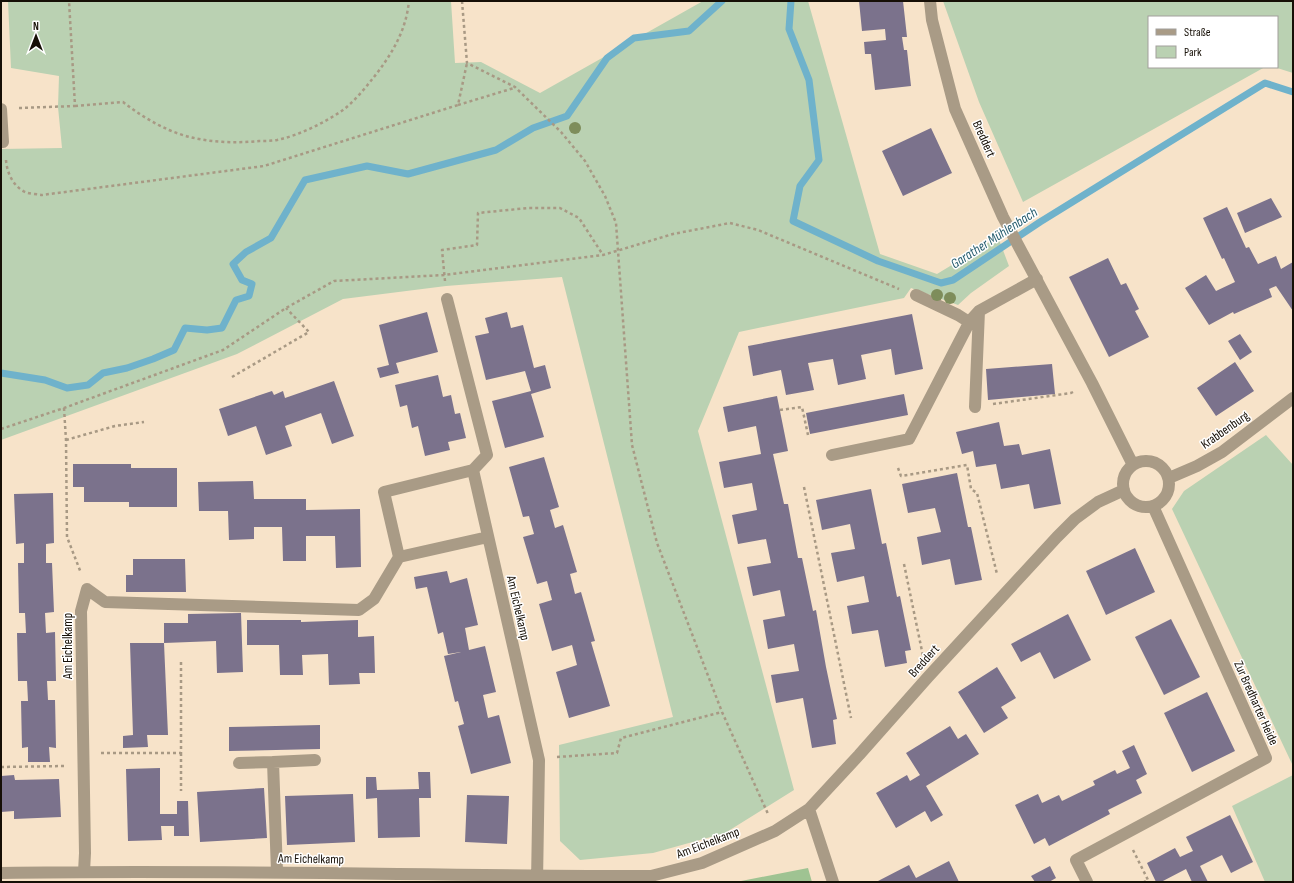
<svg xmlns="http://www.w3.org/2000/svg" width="1294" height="883" font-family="'Sofia Sans Condensed',sans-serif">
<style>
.green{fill:#bad1b2}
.forest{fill:#9fc392}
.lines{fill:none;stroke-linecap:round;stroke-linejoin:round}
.stream{stroke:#6fb2cb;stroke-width:7}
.building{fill:#7b728c}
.path{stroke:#a89984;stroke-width:2.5;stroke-dasharray:3 3;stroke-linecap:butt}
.minor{stroke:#a99b86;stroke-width:12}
.tree{fill:#7e8d5b}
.labels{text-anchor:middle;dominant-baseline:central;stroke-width:3;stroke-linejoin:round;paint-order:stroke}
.street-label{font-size:13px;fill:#160f06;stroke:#fff}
.water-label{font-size:14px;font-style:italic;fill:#245b6d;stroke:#fff}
</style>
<rect width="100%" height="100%" fill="#f7e3c9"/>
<path class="green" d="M8,1H451L455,63L481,62L540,93L703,1H808L880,254L937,274L998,237L1009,266L971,293L958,305L911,288L904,298L739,332L698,431L794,790L725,833L653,853L580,860L560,841L559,745L673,717L562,277L446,286L343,299L237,354L1,440V149L62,148L58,107L59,76L11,68Z
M943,1H1293V73L1274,67H1277V17H1149V67H1265L1023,202L979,102Z
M1266,435L1293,465V766L1172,509L1184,491Z
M1293,775V882H1265L1232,806Z"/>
<path class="forest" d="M808,868L812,882H736Z"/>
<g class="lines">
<path class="stream" d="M791,1L789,29L809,80L819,160L800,186L793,221L878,261L941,283L953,280L1040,222L1265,83L1293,92
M1,373L45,380L67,388L88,385L103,373L127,368L153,359L174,350L185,328L207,330L222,328L236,300L249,296L252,284L242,280L233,264L246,252L271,238L305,180L367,166L408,174L496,150L533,128L567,116L607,58L634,38L689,31L722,1"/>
</g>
<path class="building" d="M859,1H903L907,37H902L904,50H907L911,86L875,90L871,54H865L864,42L886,40L885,29L862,31Z
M931,128L952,173L903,196L882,151Z
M1271,198L1282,217L1245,233L1237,213Z
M1227,207L1246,248L1249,247L1258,264L1276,256L1281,269L1293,262V311L1276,286L1269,289L1272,297L1234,314L1233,312L1209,325L1185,288L1206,275L1216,291L1235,282L1224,258L1222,259L1203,218Z
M1108,258L1121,285L1126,283L1139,309L1135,311L1149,337L1109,357L1069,277Z
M427,312L438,352L396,363L399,373L380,378L377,368L389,365L379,325Z
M507,312L511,328L523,325L534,368L545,365L551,388L531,394L544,437L505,448L492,401L531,391L525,371L486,380L475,336L489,333L485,318Z
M912,314L923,369L895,375L891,349L861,355L866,379L838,385L833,359L808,363L814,390L786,395L781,370L753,376L748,346Z
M1240,334L1252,352L1240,360L1228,341Z
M1235,362L1254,391L1216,416L1197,388Z
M1052,364L1055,394L988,400L986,369Z
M438,375L443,397L451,395L455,414L460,413L466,438L448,442L450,450L425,456L418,426L412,428L407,405L400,407L395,385Z
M334,381L354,436L332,444L321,413L285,426L292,446L266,455L256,426L228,436L219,409L272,391L274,395L283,391L285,398Z
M904,394L908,415L810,434L806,413Z
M777,396L788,451L773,454L784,504H788L798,558H802L813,611L816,610L826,667L837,719L833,720L836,744L812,748L803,698L776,703L771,675L799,671L794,644L768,649L763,620L785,616L780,590L753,596L747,567L771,563L766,539L738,544L732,515L757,510L752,483L724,488L719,462L761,454L756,426L728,432L723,407Z
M999,422L1004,446L1019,444L1022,455L1050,449L1061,504L1034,509L1029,484L1001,489L996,464L976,467L973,451L962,454L956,432Z
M544,457L559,507L550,510L555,528L563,525L577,572L570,574L575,594L581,592L595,641L591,642L610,706L569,718L556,672L577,665L572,645L552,651L539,604L552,600L547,581L537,584L523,537L534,534L529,516L523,517L509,467Z
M73,464H131V468H177V507H129V502H84V487H73Z
M957,473L968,527H971L982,580L955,585L950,559L922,565L917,537L941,532L935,508L908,513L902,484Z
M253,481L254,499H306V510L360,509L361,567L336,568L335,536H306V561H283L282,527H254V539L229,540L228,511H199L198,482Z
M871,489L882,544L886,543L897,597L900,596L911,650L905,651L907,663L885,667L878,630L852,634L847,606L869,602L864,576L837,582L831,553L855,549L850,524L822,530L816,500Z
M53,493L54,543L46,544V563H52L54,612L45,613L46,633L55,632L56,681H47L48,700H55L56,748L49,747L50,762H28V747L22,748L21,701H28L27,681H18L17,633H26L25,613H19L18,563H24V543L16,544L14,494Z
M1135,548L1155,592L1106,615L1086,571Z
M133,559H185L186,592H126V575H133Z
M447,571L450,583L467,578L478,625L465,628L469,650L485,646L496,692L483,695L488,718L499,715L511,763L471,774L458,726L464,724L458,701L455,702L444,656L461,652L448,654L443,632L438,634L427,587L416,589L414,577Z
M241,613L243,672L217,673L216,641L164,643V623H188V614Z
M1068,614L1091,660L1054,679L1040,652L1021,662L1011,644Z
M1171,619L1200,677L1164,695L1135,637Z
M247,620H301V622L358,620V637L374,636L375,673H359L360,684L329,685L328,654L302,655L303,675H280L279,645H247Z
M130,643H164L168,735H147L148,747L123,748V736L133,735Z
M997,667L1016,698L1001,707L1008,718L984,733L958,692Z
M1207,692L1235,751L1192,772L1164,713Z
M320,725V749L229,751V727Z
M950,726L958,739L966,734L979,754L926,786L943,815L931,822L925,811L896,828L876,793L907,775L910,781L920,775L906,753Z
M1134,745L1147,774L1136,780L1142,793L1108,810L1110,814L1049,846L1045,838L1034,844L1015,805L1038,794L1042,803L1059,795L1062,801L1095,785L1093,781L1115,770L1117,774L1130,768L1122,751Z
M160,768V814H177V801H188L189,836H174V826H161L162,840L128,841L126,769Z
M418,772H430L431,798H419L420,837L378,838L377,798L366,799V777H376L377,790L419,789Z
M14,775L15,780L59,779L61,817L14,819V811L1,812V776Z
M264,788L267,838L200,842L197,792Z
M353,794L355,842L287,845L285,796Z
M467,795L509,796L507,844L465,842Z
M1230,815L1253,862L1231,873L1222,855L1200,866L1208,882H1192L1186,869L1161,882H1156L1147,863L1175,848L1180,857L1193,851L1186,837Z
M949,861L959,882H878V881L909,865L916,878Z
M1050,866L1056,878L1049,882H1035L1031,876Z"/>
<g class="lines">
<path class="path" d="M462,1L467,63L515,87L561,132L585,161L605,196L616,223L632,445L657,543L722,712L768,814
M458,105L514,88
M75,106L123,102C137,113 153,123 169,130C197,142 229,144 259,141C265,141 271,141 277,140C300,135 324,123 343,110C355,101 365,88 374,77C392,54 406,31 409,1
M19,108L75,106L69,1
M6,160C7,173 13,186 25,192C30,194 37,194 42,195L264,166L458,105L467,63
M445,281L442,250L477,245L478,213L528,208H560L579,218L603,255
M232,377L309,332L286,308
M993,404L1071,393L1075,391
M64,408L66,440L67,537L81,573
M780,410L802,407L808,435
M1,429L64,408L223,350L286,308L334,281L444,275L603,255L673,234L730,223L758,230L899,289
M66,440L115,426L144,422
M898,468L901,476L967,465L971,489L977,493L997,574
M804,487L851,718
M904,564L923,656
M101,753H181V662
M181,753V791
M557,757L617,753L621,738L722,712
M1,767L65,766
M1133,850L1148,880L1144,882"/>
<path class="minor" d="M930,1L932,20L955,109L1003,217L1092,383L1133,465
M1,109L3,142H1
M916,295L958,315L969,322
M447,299L487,455L473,470
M975,407L979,311
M832,455L909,439L970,321L979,311L1037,279
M1123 484a23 23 0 1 1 46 0a23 23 0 1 1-46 0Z
M1169,478L1197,466L1222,452L1293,398
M488,537L399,557L384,492L473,470L539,760L537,882
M239,763L273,762
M809,809L833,882
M84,872L85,853L81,611L87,589L105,602L359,610L374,599L399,557
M277,872L273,762L315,760
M1,873C218,869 434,876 651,876L702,863L775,831L809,809L859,755L928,677L1057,537L1075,519L1098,502L1124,490
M1087,882L1076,860L1266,758L1153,506"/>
</g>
<g class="tree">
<circle cx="575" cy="128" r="6"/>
<circle cx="937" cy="295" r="6"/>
<circle cx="950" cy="298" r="6"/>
</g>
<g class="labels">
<g class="street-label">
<text transform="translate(984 139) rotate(66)">Breddert</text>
<text transform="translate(1225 430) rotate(-35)">Krabbenburg</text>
<text transform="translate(518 608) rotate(77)">Am Eichelkamp</text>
<text transform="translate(68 646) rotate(-90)">Am Eichelkamp</text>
<text transform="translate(924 661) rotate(-48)">Breddert</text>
<text transform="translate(1256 703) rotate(66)">Zur Bredharter Heide</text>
<text transform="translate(708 843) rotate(-21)">Am Eichelkamp</text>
<text transform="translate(311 859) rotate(1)">Am Eichelkamp</text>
</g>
<g class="water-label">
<text transform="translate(994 238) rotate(-33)">Garather Mühlenbach</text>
</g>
</g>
<rect width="1294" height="883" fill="none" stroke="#160f06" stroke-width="4"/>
<rect x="1148" y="16" width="130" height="52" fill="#ffffff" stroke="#a29f9b"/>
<rect x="1156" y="29" width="20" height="6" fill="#a99b86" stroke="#a29f9b"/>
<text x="1184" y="36" font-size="12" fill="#160f06">Straße</text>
<rect x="1156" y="46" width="20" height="12" fill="#bad1b2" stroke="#a29f9b"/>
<text x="1184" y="56" font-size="12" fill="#160f06">Park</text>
<g transform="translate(36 36)" stroke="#ffffff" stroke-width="3" paint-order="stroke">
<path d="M0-3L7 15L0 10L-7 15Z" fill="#160f06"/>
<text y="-6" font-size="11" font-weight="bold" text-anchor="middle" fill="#160f06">N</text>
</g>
</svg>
